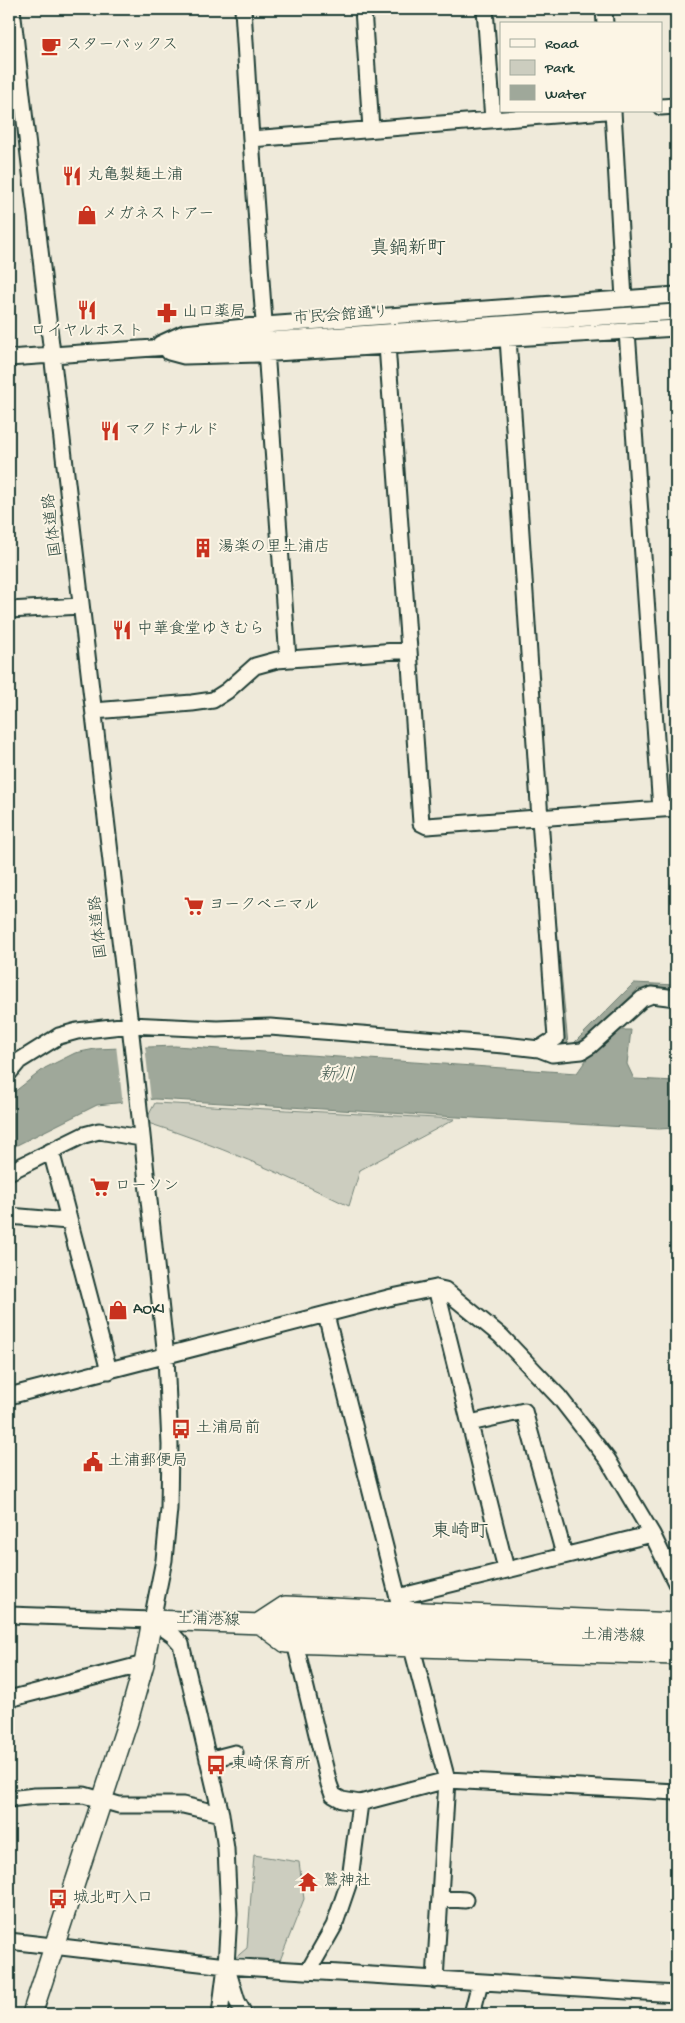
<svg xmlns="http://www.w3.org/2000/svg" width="685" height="2023" font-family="'Gochi Hand','Klee One',sans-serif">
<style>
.green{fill:#cccdbf;stroke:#76857a}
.water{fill:#9fa89a;stroke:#6c7d71}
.pier{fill:#efeada}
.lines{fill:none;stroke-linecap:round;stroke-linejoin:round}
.minor-casing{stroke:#1f3d34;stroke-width:19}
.major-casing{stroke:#1f3d34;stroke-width:22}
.minor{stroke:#fcf5e5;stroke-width:15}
.major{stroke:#fcf5e5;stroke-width:19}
.labels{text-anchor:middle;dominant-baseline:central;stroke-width:4;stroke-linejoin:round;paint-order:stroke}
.poi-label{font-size:16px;fill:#1f3d34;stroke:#fcf5e5;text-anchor:start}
.street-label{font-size:16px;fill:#1f3d34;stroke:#fcf5e5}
.water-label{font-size:18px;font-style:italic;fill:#455d53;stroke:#fcf5e5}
.quarter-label{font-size:19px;fill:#1f3d34;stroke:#fcf5e5}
</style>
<rect width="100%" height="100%" fill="#efeada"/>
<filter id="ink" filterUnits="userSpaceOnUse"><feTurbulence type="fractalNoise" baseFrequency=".02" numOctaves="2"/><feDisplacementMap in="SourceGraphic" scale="10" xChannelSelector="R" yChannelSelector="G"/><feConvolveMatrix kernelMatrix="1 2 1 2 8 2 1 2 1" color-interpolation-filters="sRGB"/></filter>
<g filter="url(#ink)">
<path class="green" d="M155,1103L455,1119L360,1170L349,1206C283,1174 215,1144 145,1122Z
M254,1855L299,1862L304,1899L279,1963L233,1960L247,1948Z"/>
<path class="water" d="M654,812L653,818L547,826L568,1045L574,1043L634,983L676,985V991L638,989L583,1043L563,1049L542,822Z
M622,1030H631L627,1064L634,1079L676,1081V1128L659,1129L155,1099L97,1105L9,1149V1096L45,1068L75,1053L95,1049L175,1046L577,1073C591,1053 599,1040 622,1030Z"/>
<path class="pier" d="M116,1045H145L151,1101L123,1105Z"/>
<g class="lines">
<defs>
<path id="minor" d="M12,9L130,1025L166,1357L170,1445L169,1509L164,1560L152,1620
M243,9L251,139L288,659
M363,9L371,129
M485,9L493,120
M604,9L605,24
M661,107L676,106
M613,111L624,299
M251,139L605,111
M627,331L661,809
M508,338L540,819L556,1038L539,1049
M160,344L184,333L265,325L676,295
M387,345L409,650
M169,352L184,356L259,354L676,328
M9,358L676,312
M9,610L81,606
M94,711L192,703L213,700L227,691L255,666L277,660L409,650L421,823L427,826L676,808
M9,1073L19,1061L59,1036L77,1031L130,1025L217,1029L270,1027L504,1045L539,1049L552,1054L582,1051L590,1046L642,999L652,995L676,998
M51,1151L109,1371
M9,1172L84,1135L99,1131L141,1138
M9,1216L68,1221
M436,1288L506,1569
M326,1315L401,1610
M9,1396L392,1297L436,1288L445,1290L501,1336L559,1397L608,1460L652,1534L676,1583
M470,1423L524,1411L564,1554
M398,1597L652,1534
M9,1615L152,1620L173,1635L181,1644L221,1814L226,1849L229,1914L226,1966L220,2014
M296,1647L329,1784L333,1795L342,1800L360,1803L447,1780L676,1792
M412,1648L447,1780L435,1980
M9,1699L144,1664
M208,1760L235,1753
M9,1799L35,1796L84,1795L119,1805H183L221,1814
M440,1898L465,1900
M9,1941L226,1966L676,1994
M309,1970L334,1926L350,1879L360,1803
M228,1972L237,2001L244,2014
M472,2014L480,1982"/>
<path id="major" d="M259,1623L286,1643L676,1655
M259,1623L285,1606L676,1623
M32,2014L128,1721L144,1664L152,1620L676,1639"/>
</defs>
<use href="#minor" class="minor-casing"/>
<use href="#major" class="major-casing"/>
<use href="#minor" class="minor"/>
<use href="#major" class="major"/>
</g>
</g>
<defs>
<symbol id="cafe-bare" viewBox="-9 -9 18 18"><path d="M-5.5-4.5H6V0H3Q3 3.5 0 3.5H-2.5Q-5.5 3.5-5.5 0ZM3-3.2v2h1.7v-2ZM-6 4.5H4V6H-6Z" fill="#c8321e" stroke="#fcf5e5" stroke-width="2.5" paint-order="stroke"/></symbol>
<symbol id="restaurant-bare" viewBox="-9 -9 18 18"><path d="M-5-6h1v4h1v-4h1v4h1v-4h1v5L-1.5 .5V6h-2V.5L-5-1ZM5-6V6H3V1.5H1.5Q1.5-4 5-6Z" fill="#c8321e" stroke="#fcf5e5" stroke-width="2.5" paint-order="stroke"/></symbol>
<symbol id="shop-bare" viewBox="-9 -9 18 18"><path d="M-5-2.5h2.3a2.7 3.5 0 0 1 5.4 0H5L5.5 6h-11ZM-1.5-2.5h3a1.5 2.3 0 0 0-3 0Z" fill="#c8321e" stroke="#fcf5e5" stroke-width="2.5" paint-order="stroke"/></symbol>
<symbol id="pharmacy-bare" viewBox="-9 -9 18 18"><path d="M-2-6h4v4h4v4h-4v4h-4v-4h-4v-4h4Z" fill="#c8321e" stroke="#fcf5e5" stroke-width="2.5" paint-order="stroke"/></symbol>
<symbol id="building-bare" viewBox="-9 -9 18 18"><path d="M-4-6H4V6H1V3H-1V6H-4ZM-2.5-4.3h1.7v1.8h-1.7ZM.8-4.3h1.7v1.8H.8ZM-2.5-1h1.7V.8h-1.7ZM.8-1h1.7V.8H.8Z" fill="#c8321e" stroke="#fcf5e5" stroke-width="2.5" paint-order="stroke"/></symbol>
<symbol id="supermarket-bare" viewBox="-9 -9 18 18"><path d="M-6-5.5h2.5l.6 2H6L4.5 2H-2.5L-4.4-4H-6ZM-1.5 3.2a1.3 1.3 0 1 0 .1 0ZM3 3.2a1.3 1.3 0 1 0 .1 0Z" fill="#c8321e" stroke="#fcf5e5" stroke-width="2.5" paint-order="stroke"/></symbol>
<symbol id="bus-bare" viewBox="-9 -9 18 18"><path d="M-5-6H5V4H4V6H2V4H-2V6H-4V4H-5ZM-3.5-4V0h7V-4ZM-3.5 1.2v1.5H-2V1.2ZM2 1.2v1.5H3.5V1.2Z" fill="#c8321e" stroke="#fcf5e5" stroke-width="2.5" paint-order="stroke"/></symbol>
<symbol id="civic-bare" viewBox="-9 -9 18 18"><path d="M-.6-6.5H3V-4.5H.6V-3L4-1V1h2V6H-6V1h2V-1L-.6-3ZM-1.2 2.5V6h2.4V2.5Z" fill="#c8321e" stroke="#fcf5e5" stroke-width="2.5" paint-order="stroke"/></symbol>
<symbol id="temple-bare" viewBox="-9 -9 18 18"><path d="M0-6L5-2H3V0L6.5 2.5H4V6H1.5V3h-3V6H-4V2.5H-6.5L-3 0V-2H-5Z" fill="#c8321e" stroke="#fcf5e5" stroke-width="2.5" paint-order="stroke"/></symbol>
</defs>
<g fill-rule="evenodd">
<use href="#cafe-bare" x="37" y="32" width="28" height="28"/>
<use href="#restaurant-bare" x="58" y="162" width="28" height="28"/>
<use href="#shop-bare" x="73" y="201" width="28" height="28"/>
<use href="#restaurant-bare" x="73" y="296" width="28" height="28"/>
<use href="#pharmacy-bare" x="153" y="299" width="28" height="28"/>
<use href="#restaurant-bare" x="96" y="417" width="28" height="28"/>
<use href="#building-bare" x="189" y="534" width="28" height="28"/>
<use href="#restaurant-bare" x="108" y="616" width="28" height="28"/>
<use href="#supermarket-bare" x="180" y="892" width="28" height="28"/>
<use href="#supermarket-bare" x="86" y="1173" width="28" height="28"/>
<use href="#shop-bare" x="104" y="1296" width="28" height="28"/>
<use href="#bus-bare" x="167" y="1415" width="28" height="28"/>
<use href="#civic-bare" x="79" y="1448" width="28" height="28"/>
<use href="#bus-bare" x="202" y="1751" width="28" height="28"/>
<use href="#temple-bare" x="294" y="1868" width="28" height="28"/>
<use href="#bus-bare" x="44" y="1885" width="28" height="28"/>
</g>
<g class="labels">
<g class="poi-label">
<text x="66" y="46">スターバックス</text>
<text x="87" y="176">丸亀製麺土浦</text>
<text x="102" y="215">メガネストアー</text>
<text x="182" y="313">山口薬局</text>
<text x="87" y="332" text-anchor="middle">ロイヤルホスト</text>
<text x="125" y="431">マクドナルド</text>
<text x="218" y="548">湯楽の里土浦店</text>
<text x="137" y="630">中華食堂ゆきむら</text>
<text x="209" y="906">ヨークベニマル</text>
<text x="115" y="1187">ローソン</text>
<text x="133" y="1310">AOKI</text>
<text x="196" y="1429">土浦局前</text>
<text x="108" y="1462">土浦郵便局</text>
<text x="231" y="1765">東崎保育所</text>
<text x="323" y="1882">鷲神社</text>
<text x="73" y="1899">城北町入口</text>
</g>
<g class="street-label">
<text transform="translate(341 317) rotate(-4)">市民会館通り</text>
<text transform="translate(54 525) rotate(-97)">国体道路</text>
<text transform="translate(100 927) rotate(-96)">国体道路</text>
<text transform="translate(208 1621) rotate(2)">土浦港線</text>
<text transform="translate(613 1637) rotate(2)">土浦港線</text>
</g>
<g class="water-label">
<text transform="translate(337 1076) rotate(2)">新川</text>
</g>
<g class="quarter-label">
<text x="408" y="249">真鍋新町</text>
<text x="460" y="1532">東崎町</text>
</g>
</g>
<rect width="685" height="2023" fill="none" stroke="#fcf5e5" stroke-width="30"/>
<rect x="15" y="15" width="655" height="1993" fill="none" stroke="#1f3d34" stroke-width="2" filter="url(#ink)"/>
<rect x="500" y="22" width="162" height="90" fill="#fcf5e5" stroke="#a4ab9e"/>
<rect x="510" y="39" width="25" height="8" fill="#fcf5e5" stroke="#a4ab9e"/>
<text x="545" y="48" font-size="15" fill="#1f3d34">Road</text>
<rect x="510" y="60" width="25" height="15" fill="#cccdbf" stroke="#a4ab9e"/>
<text x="545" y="72" font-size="15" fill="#1f3d34">Park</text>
<rect x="510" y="85" width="25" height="15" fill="#9fa89a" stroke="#a4ab9e"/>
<text x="545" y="98" font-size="15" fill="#1f3d34">Water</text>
</svg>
